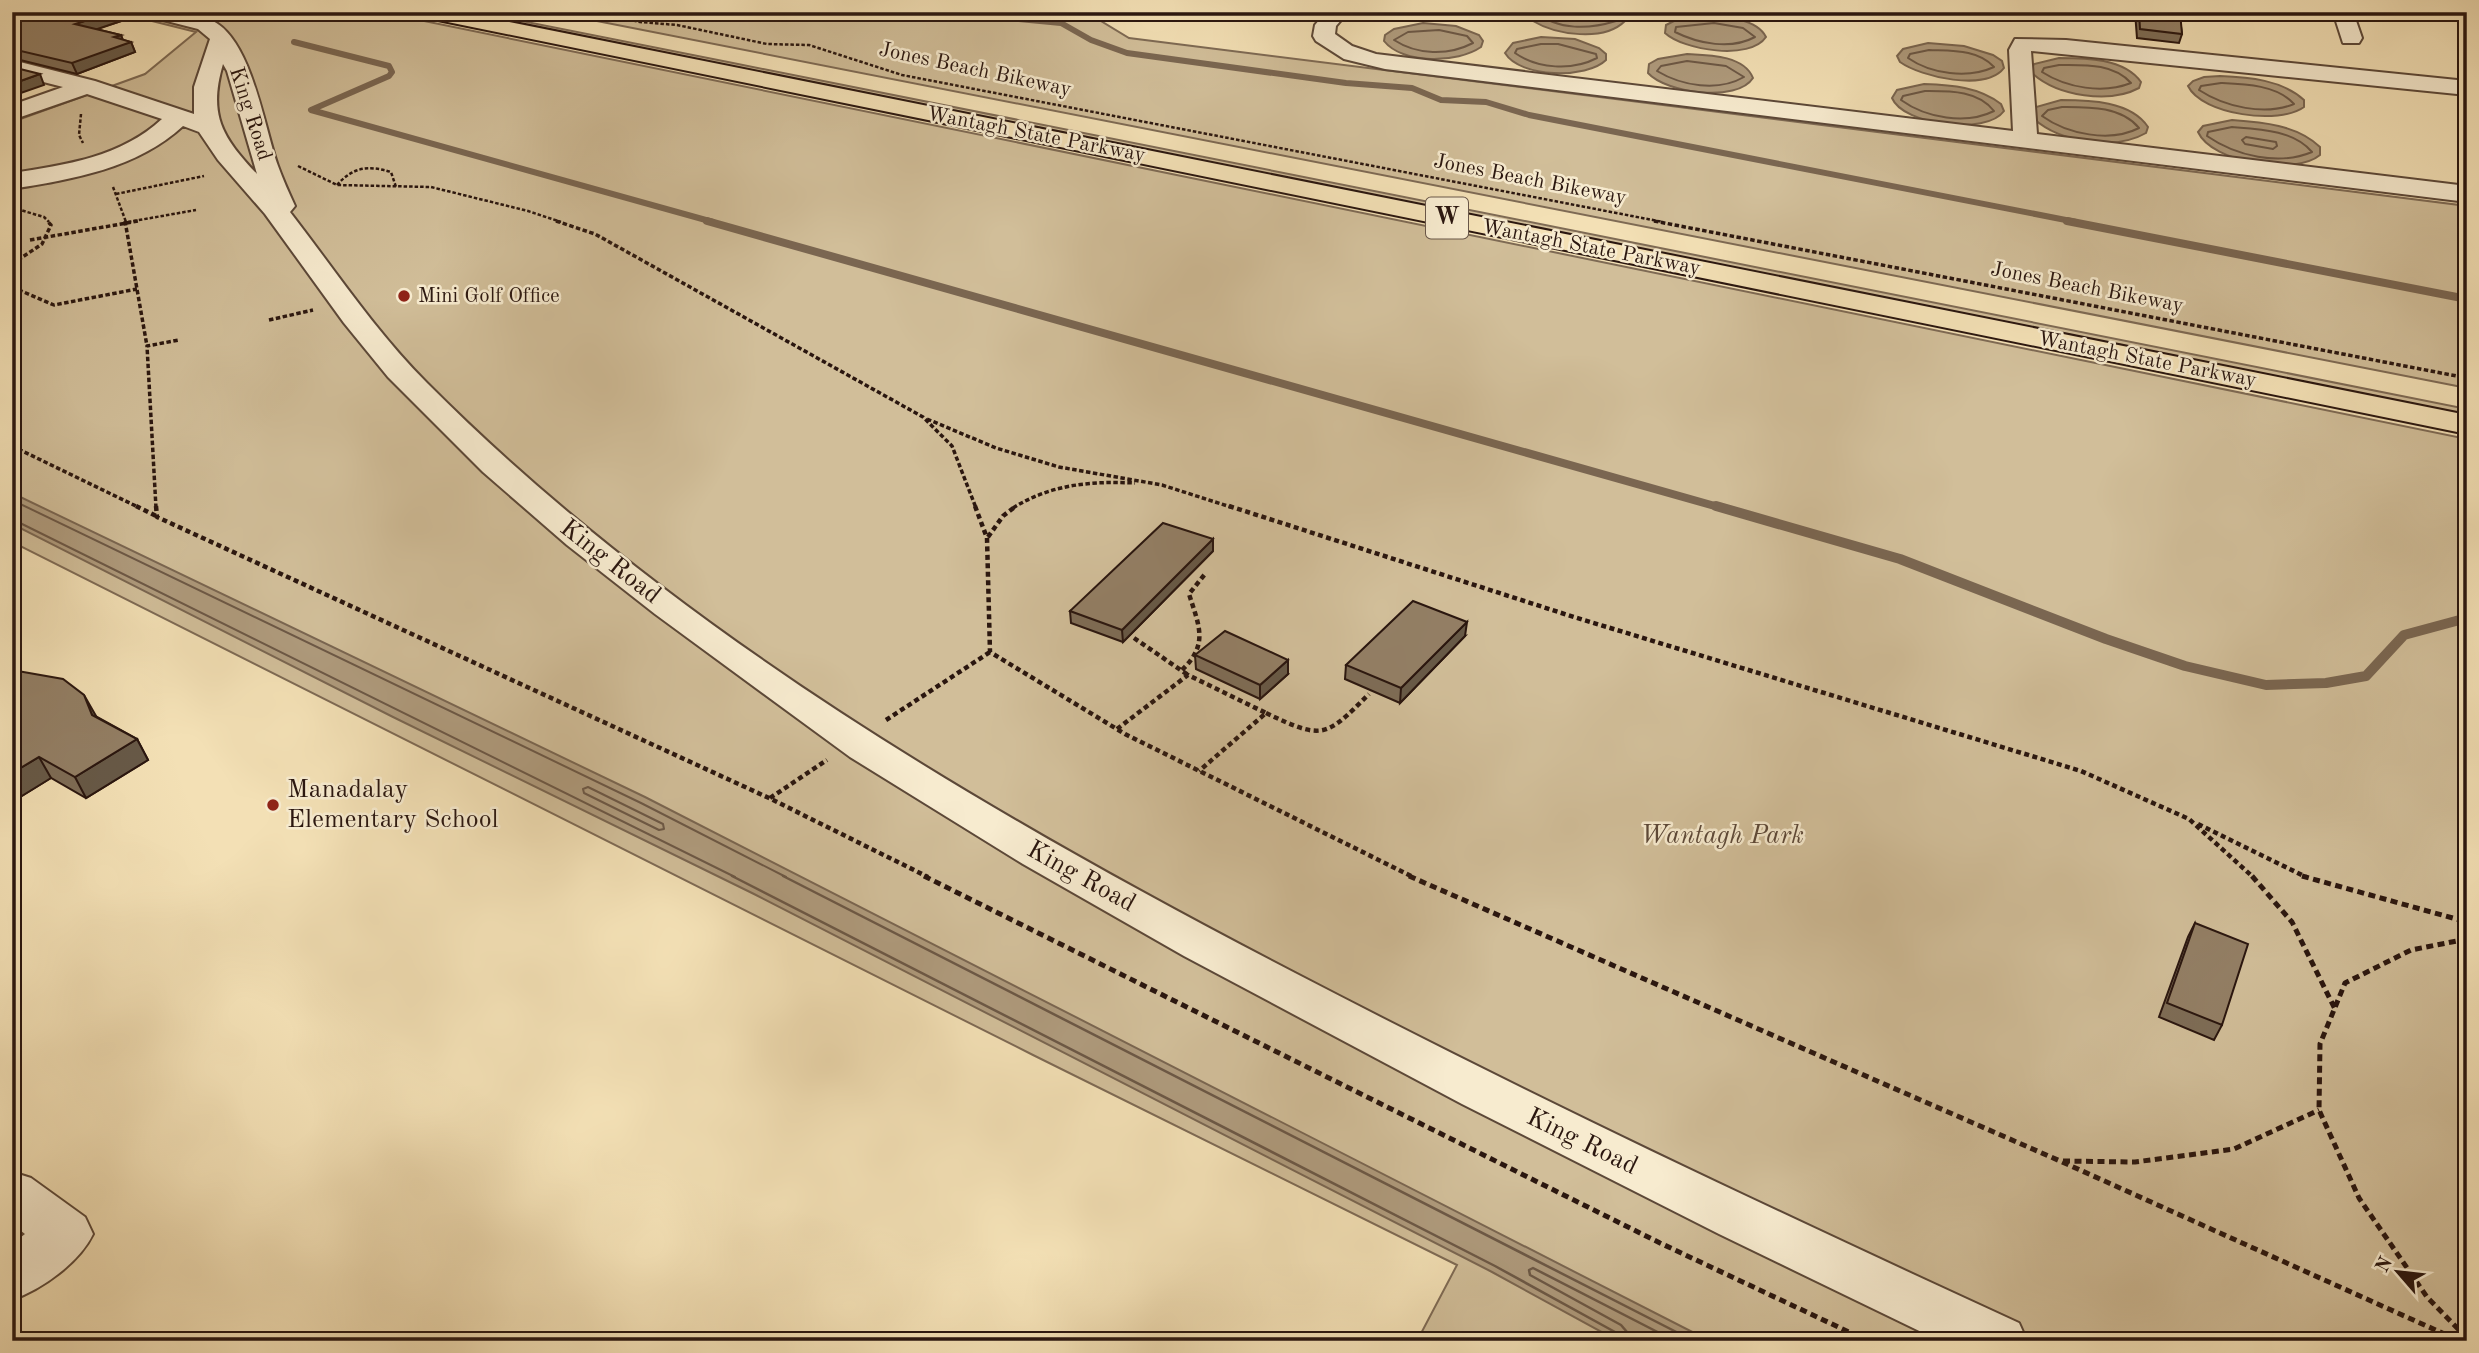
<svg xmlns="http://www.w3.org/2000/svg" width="2479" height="1353" font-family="'Old Standard TT',serif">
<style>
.green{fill:#d1be99;stroke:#7e6a54;stroke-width:2}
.water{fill:#af9b7d;stroke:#7a6651;stroke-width:2}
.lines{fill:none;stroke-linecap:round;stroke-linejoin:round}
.shore-far1{stroke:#6c5846;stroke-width:2}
.shore{stroke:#6c5846;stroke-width:2.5}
.stream-far2{stroke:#7a6651;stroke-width:6}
.stream-far1{stroke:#7a6651;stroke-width:8}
.stream{stroke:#7a6651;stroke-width:10}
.minor-casing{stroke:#5c4838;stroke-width:4}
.highway-casing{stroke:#2a160f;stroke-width:4}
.path-far3{stroke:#2a160f;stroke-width:2.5;stroke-dasharray:3.5 2;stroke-linecap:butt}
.path-far2{stroke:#2a160f;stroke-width:3.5;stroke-dasharray:4.5 2.5;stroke-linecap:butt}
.path-far1{stroke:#2a160f;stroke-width:4.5;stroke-dasharray:5 3.5;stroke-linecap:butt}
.path{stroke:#2a160f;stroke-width:5;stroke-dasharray:7 4.5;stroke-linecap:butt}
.minor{fill:#f7ebcf;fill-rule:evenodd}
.highway{fill:#f3e0b5;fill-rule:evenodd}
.wall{fill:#7e6d57;stroke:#2a160f;stroke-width:2}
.shaded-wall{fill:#675947;stroke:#2a160f;stroke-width:2}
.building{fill:#937f65;stroke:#2a160f;stroke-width:2}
.poi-dot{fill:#8f2418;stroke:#f7ebcf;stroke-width:2.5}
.labels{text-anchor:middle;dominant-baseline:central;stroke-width:5;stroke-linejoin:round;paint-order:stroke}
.far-street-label{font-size:21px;fill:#2a160f;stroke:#f7ebcf}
.far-poi-label{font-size:21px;fill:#2a160f;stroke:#f7ebcf;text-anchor:start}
.shield{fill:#f7ebcf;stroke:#685649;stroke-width:2}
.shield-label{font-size:24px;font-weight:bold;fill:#2a160f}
.street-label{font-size:26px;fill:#2a160f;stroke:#f7ebcf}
.poi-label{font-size:26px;fill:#2a160f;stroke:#f7ebcf;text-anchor:start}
.park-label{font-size:26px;font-style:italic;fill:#5c4838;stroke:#f7ebcf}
</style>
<rect width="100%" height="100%" fill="#f3e0b5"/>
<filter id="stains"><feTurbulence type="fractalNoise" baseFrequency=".00286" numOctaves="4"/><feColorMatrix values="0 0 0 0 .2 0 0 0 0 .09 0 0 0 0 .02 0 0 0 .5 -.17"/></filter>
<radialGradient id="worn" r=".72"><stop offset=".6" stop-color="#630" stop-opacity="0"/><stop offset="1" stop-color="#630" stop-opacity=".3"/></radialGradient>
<path class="green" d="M116,12H380L2467,439V1341H1417L1457,1265L1033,1055L12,542V122L145,74L196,32Z
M456,12H476L733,63L2467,409V416Z
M551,12H1086L1129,38L2467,206V388Z"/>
<path class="water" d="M1530,12H1621L1625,21C1604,42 1556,35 1533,21Z
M1702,16C1721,17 1756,17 1766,37C1750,61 1683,50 1665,33L1666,25L1674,21Z
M1423,23L1456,26L1479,35L1483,41L1481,47C1458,63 1403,65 1384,41L1385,35L1394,29Z
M1541,37L1575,39L1599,48L1606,54V60C1587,79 1520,78 1505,53L1513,43Z
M1928,43L1964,46L1993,55L2002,61L2004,68C1986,92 1921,77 1900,62L1897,56L1903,49Z
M1687,54C1708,55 1744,55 1753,78C1737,103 1666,93 1648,73L1649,64L1658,59Z
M2059,58C2085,58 2124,58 2141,82L2139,88C2109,104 2058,96 2033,74L2031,70L2034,64Z
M2220,76C2249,77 2282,80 2304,100V107C2280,125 2202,115 2188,86L2193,81L2204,77Z
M1924,84C1952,85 1979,87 2001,104L2004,111C1986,136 1903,125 1892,98L1897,90Z
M2061,100C2089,100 2131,101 2148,127L2146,133C2115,151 2060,142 2034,119L2032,113L2036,107Z
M2232,120C2262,122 2297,125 2320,147V155C2295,176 2212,163 2198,132L2203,126Z
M12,493L645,797L1710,1341H1618L1492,1272L754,894L393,717L12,524Z"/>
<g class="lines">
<path class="shore-far1" d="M1536,12C1558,31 1590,29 1616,21L1617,12
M1714,23L1743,28L1755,37C1731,50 1699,44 1675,32L1676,27Z
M1439,30L1467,36L1473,43C1448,56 1417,55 1394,40L1408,32Z
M1541,44H1558L1596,54L1597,58C1572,71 1538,69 1515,53L1517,49Z
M1929,50C1951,51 1978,49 1994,67C1968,79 1931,74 1908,58L1910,54Z
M1687,61L1726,66L1744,77C1718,92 1682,86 1657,71L1661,66Z
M2059,65C2084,65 2113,63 2131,83C2103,94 2067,88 2042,72L2044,68Z
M2221,83C2245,84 2277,85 2294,104C2265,116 2225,107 2199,90L2201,86Z
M1925,91C1949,91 1978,90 1994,111C1966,125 1926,118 1901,100L1903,96Z
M2062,107C2088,107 2121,106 2139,128C2110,143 2067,134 2042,116L2048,110Z
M2232,127C2259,129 2294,130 2312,152C2279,166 2236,156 2207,136L2208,132Z
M2246,137L2276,142L2277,146L2273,149L2245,144L2242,140Z
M12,500L641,803L786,877
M12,519L735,877
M588,787L663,824L664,829L659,830L584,793L583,789Z"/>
<path class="shore" d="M732,876L1495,1266L1615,1332L1619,1341
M783,876L1694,1341
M1628,1341L1627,1332L1621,1325L1530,1275L1529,1270L1533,1268L1675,1341"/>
<path class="stream-far2" d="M948,12L1061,23L1091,40L1127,53L1346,83L1412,88L1441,100L1486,102L1529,115L2076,222
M294,42L389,66L392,72L389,76L311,110L713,222"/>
<path class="stream-far1" d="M707,221L1722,508
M2067,221L2467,299"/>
<path class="stream" d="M1716,506L1900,559L2106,639L2185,666L2266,685L2326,683L2366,676L2404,635L2467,618"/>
<defs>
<path id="minor" d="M144,12C166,12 192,11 213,21C252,41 264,127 278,166C283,180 289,193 295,206L290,212C335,270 375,331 427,383C673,630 988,814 1295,973C1533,1097 1775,1211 2019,1323L2027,1341H1940L1719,1234L1462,1104L1184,956L1023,864L850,757L655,614L567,545L483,472L388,377L344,323L265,214L218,160L199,132L183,126C136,169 73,179 12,189V173C66,165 121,157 162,119L87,94L12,120V105L63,87L12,74V60L95,81L194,114V87L210,39L198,29L147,16ZM223,64L227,71L257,174C222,137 208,115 223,64Z
M1326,12H1348L1336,26L1335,34L1352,46L1376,54L2013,131L2009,50L2015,39L2066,40L2467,81V95L2031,51L2037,134L2467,186V202L1385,69L1344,59L1316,41L1313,36L1315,25Z
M2333,12H2353L2362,38L2359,43H2343Z
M12,1172L31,1178L85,1217L93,1234C79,1263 42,1289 12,1300V1244L25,1234L12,1224Z"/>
<path id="highway" d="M418,12H460L2467,415V434L428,18L421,16Z"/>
</defs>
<use href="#minor" class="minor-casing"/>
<use href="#highway" class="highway-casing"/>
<path class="path-far3" d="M590,12L640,22L677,25L767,44L809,45L902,75L1663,222
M81,114L79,135L83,143
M298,166L337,185L431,187L528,211L561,222
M337,185C353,167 368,165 391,172L396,187
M113,187L126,222
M116,194L204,176
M17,209L44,217L49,222
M128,222L196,210"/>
<path class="path-far2" d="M125,221L147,346
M556,221L595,234L923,417L952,446L976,508
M1654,221L2467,378
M30,240L138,221
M12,264L42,244L51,225L47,221
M12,287L54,305L137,289
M269,320L313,310
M927,419L996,448L1059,467L1162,485L1234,508
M12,446L140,508
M156,508L147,346L179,340
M1013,508C1051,484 1092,481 1135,483"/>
<path class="path-far1" d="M136,506L156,516
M156,506L157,517L769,798L928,877
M975,506L987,538L990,652L1125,734L1413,877
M1229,506L1574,617L2081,771L2189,819L2253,877
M988,537L1003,516L1016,506
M1134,638L1188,675
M1182,670C1209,644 1199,626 1189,594L1205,574
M1266,713C1323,740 1325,738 1369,694
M886,720L990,652
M1117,729L1188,675L1266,713L1199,771
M770,798L827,760
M2198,824L2306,877"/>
<path class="path" d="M924,876L1660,1243L1868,1341
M1409,876L2060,1161L2460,1341
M2252,876L2292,922L2335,1009
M2302,876L2467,922
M2467,939L2411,950L2345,983L2320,1044L2319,1110L2359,1198L2427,1297L2467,1338
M2063,1161L2135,1162L2234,1149L2319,1110"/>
<use href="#minor" class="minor"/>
<use href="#highway" class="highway"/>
</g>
<path class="wall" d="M12,12H118L121,21L96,29L121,35L123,40L131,42L135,52L77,74L12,58Z
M2135,12H2186L2184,19H2180L2182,34L2179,43L2137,38Z
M1213,551L1123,642L1071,623L1070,611Z
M1465,636L1400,703L1345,679L1346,665Z
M1195,655L1288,674L1260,699L1196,669Z
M12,670L137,739L148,760L86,798L51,778L12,802Z
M2195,923L2222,1025L2214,1040L2159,1017L2188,937Z"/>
<path class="shaded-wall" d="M113,12H118L121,21L80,35L75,24Z
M121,35L124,44L131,42L135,52L77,74L72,63L114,37Z
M40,74L44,85L12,96V84Z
M1213,539V551L1123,642L1122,630Z
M1467,622L1465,636L1400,703L1401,688Z
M1288,660V674L1260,699V685Z
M84,695L96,716L103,736L92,715Z
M137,739L148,760L86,798L75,777Z
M39,757L51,778L12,802V773Z"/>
<path class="building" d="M12,12H113L75,24L121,35L114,37L131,42L72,63L12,49Z
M2139,12H2180L2182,34L2140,29Z
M12,67L40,74L12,84Z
M1163,523L1213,539L1122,630L1070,611Z
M1413,601L1467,622L1401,688L1346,665Z
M1225,631L1288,660L1260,685L1195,655Z
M12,670L63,679L84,695L92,715L137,739L75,777L39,757L12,773Z
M2195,923L2248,944L2222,1025L2167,1003Z"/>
<g class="poi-dot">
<circle cx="404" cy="296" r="7"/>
<circle cx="273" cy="805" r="7"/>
</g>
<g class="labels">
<g class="far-street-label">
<text transform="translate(975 70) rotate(12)">Jones Beach Bikeway</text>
<text transform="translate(250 114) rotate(72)">King Road</text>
<text transform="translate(1036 135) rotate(11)">Wantagh State Parkway</text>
<text transform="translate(1530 180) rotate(11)">Jones Beach Bikeway</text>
<text transform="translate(1591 248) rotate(11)">Wantagh State Parkway</text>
<text transform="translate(2087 288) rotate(11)">Jones Beach Bikeway</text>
<text transform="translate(2147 360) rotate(11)">Wantagh State Parkway</text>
</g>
<g class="far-poi-label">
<text x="418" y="296">Mini Golf Office</text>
</g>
<rect class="shield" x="1426" y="197.5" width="42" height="41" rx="5"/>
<g class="shield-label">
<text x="1447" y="218">W</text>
</g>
<g class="street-label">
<text transform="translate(610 562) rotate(38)">King Road</text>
<text transform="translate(1081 877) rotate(29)">King Road</text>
<text transform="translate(1582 1142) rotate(26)">King Road</text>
</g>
<g class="poi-label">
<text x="287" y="790">Manadalay<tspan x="287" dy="30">Elementary School</tspan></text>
</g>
<g class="park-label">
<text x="1722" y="836">Wantagh Park</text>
</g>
</g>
<rect width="2479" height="1353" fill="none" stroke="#f3e0b5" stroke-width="42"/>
<rect x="14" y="14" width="2451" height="1325" fill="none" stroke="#2a160f" stroke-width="3.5"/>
<rect x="21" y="21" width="2437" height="1311" fill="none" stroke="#2a160f" stroke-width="2"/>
<g transform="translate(2398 1272) rotate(298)" stroke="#f7ebcf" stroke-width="5" paint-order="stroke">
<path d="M0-5L12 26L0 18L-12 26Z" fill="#2a160f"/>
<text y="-10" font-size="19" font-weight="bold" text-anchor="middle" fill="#2a160f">N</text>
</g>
<rect width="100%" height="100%" filter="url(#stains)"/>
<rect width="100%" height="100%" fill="url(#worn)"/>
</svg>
